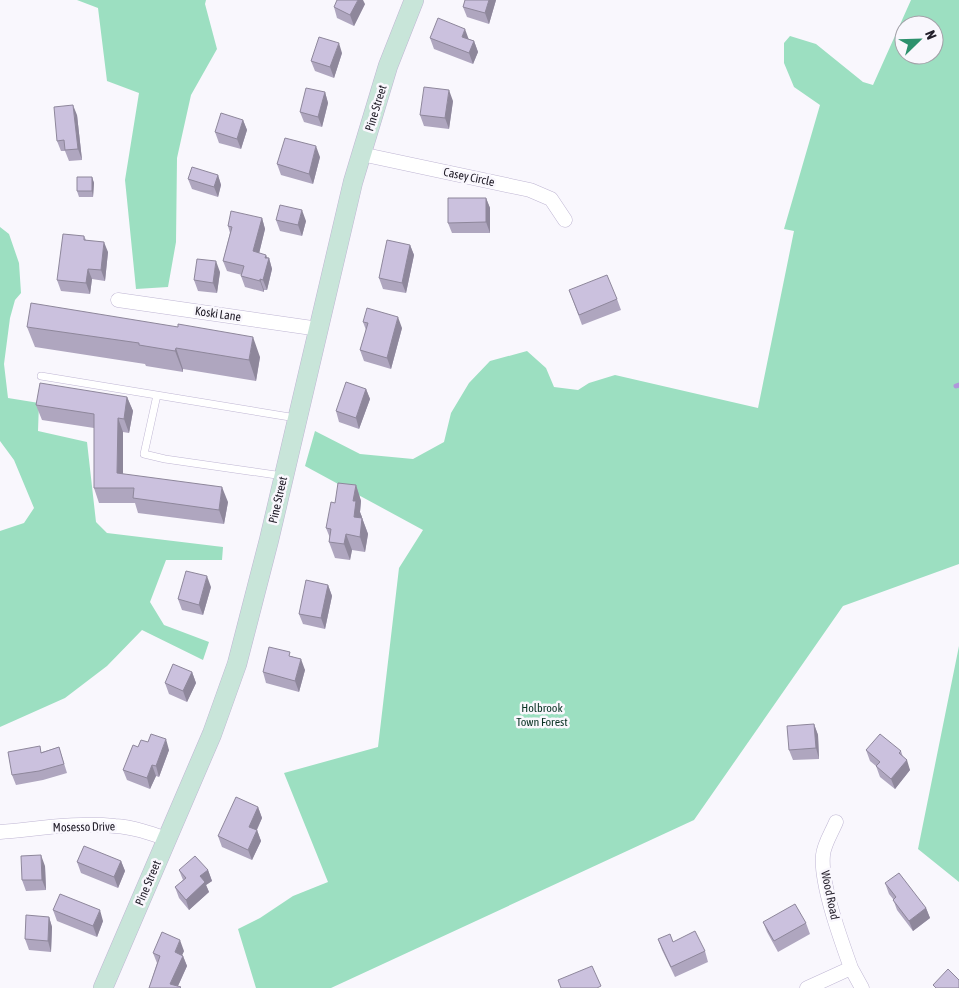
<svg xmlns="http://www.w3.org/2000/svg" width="959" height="988" font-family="'Asap Condensed',sans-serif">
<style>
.green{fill:#9cdfc1;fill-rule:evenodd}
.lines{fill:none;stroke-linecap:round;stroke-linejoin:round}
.stream{stroke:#b097db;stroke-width:5}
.service-casing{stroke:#bfb6d3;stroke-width:8}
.minor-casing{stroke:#bfb6d3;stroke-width:15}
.secondary-casing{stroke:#bfb6d3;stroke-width:20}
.service{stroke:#fff;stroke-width:7}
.minor{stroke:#fff;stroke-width:14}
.secondary{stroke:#c8e5d9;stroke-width:19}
.wall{fill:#afa6bf}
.shaded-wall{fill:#8e879b}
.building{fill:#cbc1de;stroke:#8e879b}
.labels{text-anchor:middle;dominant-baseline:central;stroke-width:5;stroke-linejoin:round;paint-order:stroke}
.street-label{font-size:12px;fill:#24202b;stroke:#f9f7fd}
.park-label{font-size:12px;fill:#093223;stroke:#f9f7fd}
</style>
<rect width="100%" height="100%" fill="#f9f7fd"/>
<path class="green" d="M77,0H206L205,4L217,49L191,95L177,158L176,242L168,287L136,289L125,180L139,93L107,81L98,8Z
M911,0H959V564L843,606L694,820L331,988H256L238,929L260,918L293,896L328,882L284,773L378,747L399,568L423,530L305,466L315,431L360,454L413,459L444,442L451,413L469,383L490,361L527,351L546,368L554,387L578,390L589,383L615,375L758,408L794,231L784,229L820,105L794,87L784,63V43L790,36L816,44L863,82L873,85ZM904,25H934V55H904Z
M0,227L9,234L19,263L21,293L15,300L10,318L4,364L8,398L39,403L38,431L87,442L96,522L107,533L223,547L222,560H166L150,602L164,625L209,642L203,660L142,630L107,666L65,698L0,727V531L24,523L34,508L14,460L0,441Z
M959,646V882L918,849Z"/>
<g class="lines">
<path class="stream" d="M956,386L959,385"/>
<defs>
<path id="service" d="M41,376L296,418
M157,395L144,454L165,459L283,476"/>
<path id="minor" d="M361,154L530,190L551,199L565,220
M118,300L319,329
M836,822C832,832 824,844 823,855C820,883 841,940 851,968
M0,832C37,829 77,822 115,826C133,827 150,833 167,839
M807,988L851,968L862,988"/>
<path id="secondary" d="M103,988L212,734L237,664L269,540L353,182L388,66L414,0"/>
</defs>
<use href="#service" class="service-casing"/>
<use href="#minor" class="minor-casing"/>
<use href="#secondary" class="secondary-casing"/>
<use href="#service" class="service"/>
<use href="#minor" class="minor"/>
<use href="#secondary" class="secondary"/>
</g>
<path class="wall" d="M465,0H496L489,24L467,17L463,7Z
M365,4L354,26L337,18L334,7Z
M430,38L469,39L474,41L478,52L473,64L434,49Z
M342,53L334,78L315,71L311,61Z
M325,92L328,103L322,127L304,122L300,112Z
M453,101L449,129L424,126L420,115Z
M77,115L82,160L69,161L65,151H61L57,141Z
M243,120L247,130L241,149L219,143L215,132Z
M320,157L313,184L281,175L277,164Z
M218,175L221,185L218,197L192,189L188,179Z
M92,177L94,183L93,197H79L77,191Z
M486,198L490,208V233H452L448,223Z
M262,218L265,229L259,253L269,258L272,269L267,290H264V292L245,287L241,276L242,275L227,271L223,261L230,233L228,226Z
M276,220L306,221L302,236L280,231Z
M84,236L86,240L108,252L105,281L92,279L90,294L61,291L57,280Z
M410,245L414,255L406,293L383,289L379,278Z
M220,272L217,293L198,291L194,280Z
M569,290L617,299L621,310L582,325Z
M363,322L402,328L391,369L364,361L360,350L366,330Z
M27,327L260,357L256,381L183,369V372L146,366L145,364L35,347Z
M366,389L370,399L359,429L339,422L336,411Z
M127,397L133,411L129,433L123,432V474L228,502L224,524L138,513L135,503H99L94,488V428L42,420L36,405Z
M356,485L361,501L360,512L368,534L365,552L352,550L350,560L335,558L329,542L330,538L326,528L335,503Z
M328,585L332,596L325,629L303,624L299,614Z
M211,587L203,615L182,610L178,599Z
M292,656L305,670L299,692L266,683L263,672Z
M192,672L196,683L187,702L169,694L165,683Z
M814,724L818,735L819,759L793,760L789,750Z
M148,742L169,750L159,777L156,776L150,789L127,780L123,770L138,747Z
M59,747L67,773L43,780L16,785L12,775L42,752Z
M866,750L901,751L903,757L910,770L895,789L880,777L876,766L870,761Z
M258,807L262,818L257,830L261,841L252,860L222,847L218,836Z
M121,861L125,871L118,888L81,873L77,862Z
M45,866L46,890L26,891L22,880Z
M179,870H208L212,881L206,885L209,892L189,910L179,898L175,887L183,880Z
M885,883L926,908L930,918L913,931L897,910L893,899L889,894Z
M53,910L103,921L97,937L57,921Z
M49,917L52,927L51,952L29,950L25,939Z
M763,922L806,923L810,934L778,952L767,932Z
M658,939L673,942L705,951L708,962L675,977L662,950Z
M184,951L182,955L183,956L187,966L178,986L149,988L157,963L153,953Z"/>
<path class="shaded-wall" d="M358,0H363L365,4L354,26L350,15Z
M489,0H496L489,24L485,13Z
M465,29L469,40L462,37Z
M474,41L478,52L473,64L469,53Z
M339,43L342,53L334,78L330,67Z
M449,90L453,101L449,129L445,118Z
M325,92L328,103L322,127L318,117Z
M73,105L77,115L82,160L78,149Z
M243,120L247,130L241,149L237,139Z
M316,146L320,157L313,184L309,174Z
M218,175L221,185L218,197L214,187Z
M92,177L94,183L93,197L92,191Z
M486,198L490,208V233L486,222Z
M302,210L306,221L302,236L298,225Z
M262,218L265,229L257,262L253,251Z
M104,242L108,252L105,281L101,270Z
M410,245L414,255L406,293L402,283Z
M266,255L268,260L269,258L272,269L267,290L263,280Z
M216,261L220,272L217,293L213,283Z
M88,269L92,279L90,294L86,283Z
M260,279L264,290V292L260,281Z
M398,317L402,328L391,369L387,358Z
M253,337L260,357L256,381L249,360Z
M176,348L183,369V372L175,351Z
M366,389L370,399L359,429L356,418Z
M127,397L133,411L129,433L124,419Z
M118,418L123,432V487L117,473Z
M356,485L361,501L360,512L362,517L359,533L354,517L353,501Z
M222,487L228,502L224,524L219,510Z
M362,518L368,534L365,552L360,537Z
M346,534L352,550L350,560L344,544Z
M207,576L211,587L203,615L199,605Z
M328,585L332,596L325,629L321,618Z
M301,659L305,670L299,692L295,681Z
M192,672L196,683L187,702L183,691Z
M814,724L818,735L819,759L816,748Z
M166,739L169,750L159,777L156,766Z
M907,760L910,770L895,789L891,779Z
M152,765L156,776L150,789L147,778Z
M258,807L262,818L253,838L249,827Z
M257,830L261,841L252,860L248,850Z
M41,855L45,866L46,890L42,880Z
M121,861L125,871L118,888L114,877Z
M208,870L212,881L206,885L209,892L189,910L186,900L200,876Z
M926,908L930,918L913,931L909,921Z
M100,910L103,921L97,937L93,926Z
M49,917L52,927L51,952L48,941Z
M180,940L184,951L179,962L175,952Z
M183,956L187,966L177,988L170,984Z"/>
<path class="building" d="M337,0H358L350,15L334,7Z
M465,0H489L485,13L463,7Z
M438,18L465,29L462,37L474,41L469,53L430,38Z
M319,37L339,43L330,67L311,61Z
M424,87L449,90L445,118L420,115Z
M306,88L325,92L318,117L300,112Z
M73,105L78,149L65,150L64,140L57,141L54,107Z
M221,113L243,120L237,139L215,132Z
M285,138L316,146L309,174L277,164Z
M192,167L218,175L214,187L188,179Z
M77,177H92V191H77Z
M448,198H486V222L448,223Z
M280,205L302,210L298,225L276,220Z
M231,211L262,218L253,251L266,255L265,258H269L263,280L260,279V281L241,276L244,266L223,261L232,227L228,226Z
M63,234L84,236V240L104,242L101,270L88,269L86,283L57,280Z
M387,240L410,245L402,283L379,278Z
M197,259L216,261L213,283L194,280Z
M607,275L617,299L579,315L569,290Z
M31,303L178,327V324L253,337L249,360L176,348L175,351L139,345V343L27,327Z
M367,308L398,317L387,358L360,350L368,323L363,322Z
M346,382L366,389L356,418L336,411Z
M40,383L127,397L124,419L118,418L117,473L222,487L219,510L133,498L134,488H94V414L36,405Z
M338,483L356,485L353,501H356L354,517L362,518L360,537L346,534L344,544L329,542L331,529L326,528L331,502L335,503Z
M186,571L207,576L199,605L178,599Z
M306,580L328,585L321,618L299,614Z
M269,647L290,652L289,656L301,659L295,681L263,672Z
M173,664L192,672L183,691L165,683Z
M814,724L816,748L789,750L787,726Z
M151,734L166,739L156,766L152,765L147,778L123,770L133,745L138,747L141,740L148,742Z
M880,734L901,751L899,753L907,760L891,779L876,766L880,762L866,750Z
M40,746L41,753L59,747L64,764L39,771L12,775L8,752Z
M236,797L258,807L249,827L257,830L248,850L218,836Z
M84,846L121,861L114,877L77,862Z
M41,855L42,880H22L21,856Z
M195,856L208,870L200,876L205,882L186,900L175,887L186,878L179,870Z
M899,873L926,908L909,921L893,900L896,897L885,883Z
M60,894L100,910L93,926L53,910Z
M795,904L806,923L774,941L763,922Z
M26,915L49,917L48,941L25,939Z
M695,931L705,951L671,967L658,939L670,934L673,942Z
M162,932L180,940L175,952L183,956L170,984L181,987L180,988H149L160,956L153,953Z
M592,966L601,986L597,988H561L558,980Z
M948,969L959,980V988H936L933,985Z"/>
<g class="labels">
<g class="street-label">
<text transform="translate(376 108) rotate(-73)">Pine Street</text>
<text transform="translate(469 177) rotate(12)">Casey Circle</text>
<text transform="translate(218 314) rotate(8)">Koski Lane</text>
<text transform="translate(278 500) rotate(-77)">Pine Street</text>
<text transform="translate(84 827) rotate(-1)">Mosesso Drive</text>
<text transform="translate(148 883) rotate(-67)">Pine Street</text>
<text transform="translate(830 895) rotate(78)">Wood Road</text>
</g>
<g class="park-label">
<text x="542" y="708">Holbrook<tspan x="542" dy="14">Town Forest</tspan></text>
</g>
</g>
<g transform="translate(919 40) rotate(67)"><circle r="24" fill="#f9f7fd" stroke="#a4a1a9"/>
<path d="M0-4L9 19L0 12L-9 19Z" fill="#2d916d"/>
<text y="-8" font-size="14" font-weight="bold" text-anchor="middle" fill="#24202b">N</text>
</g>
</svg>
